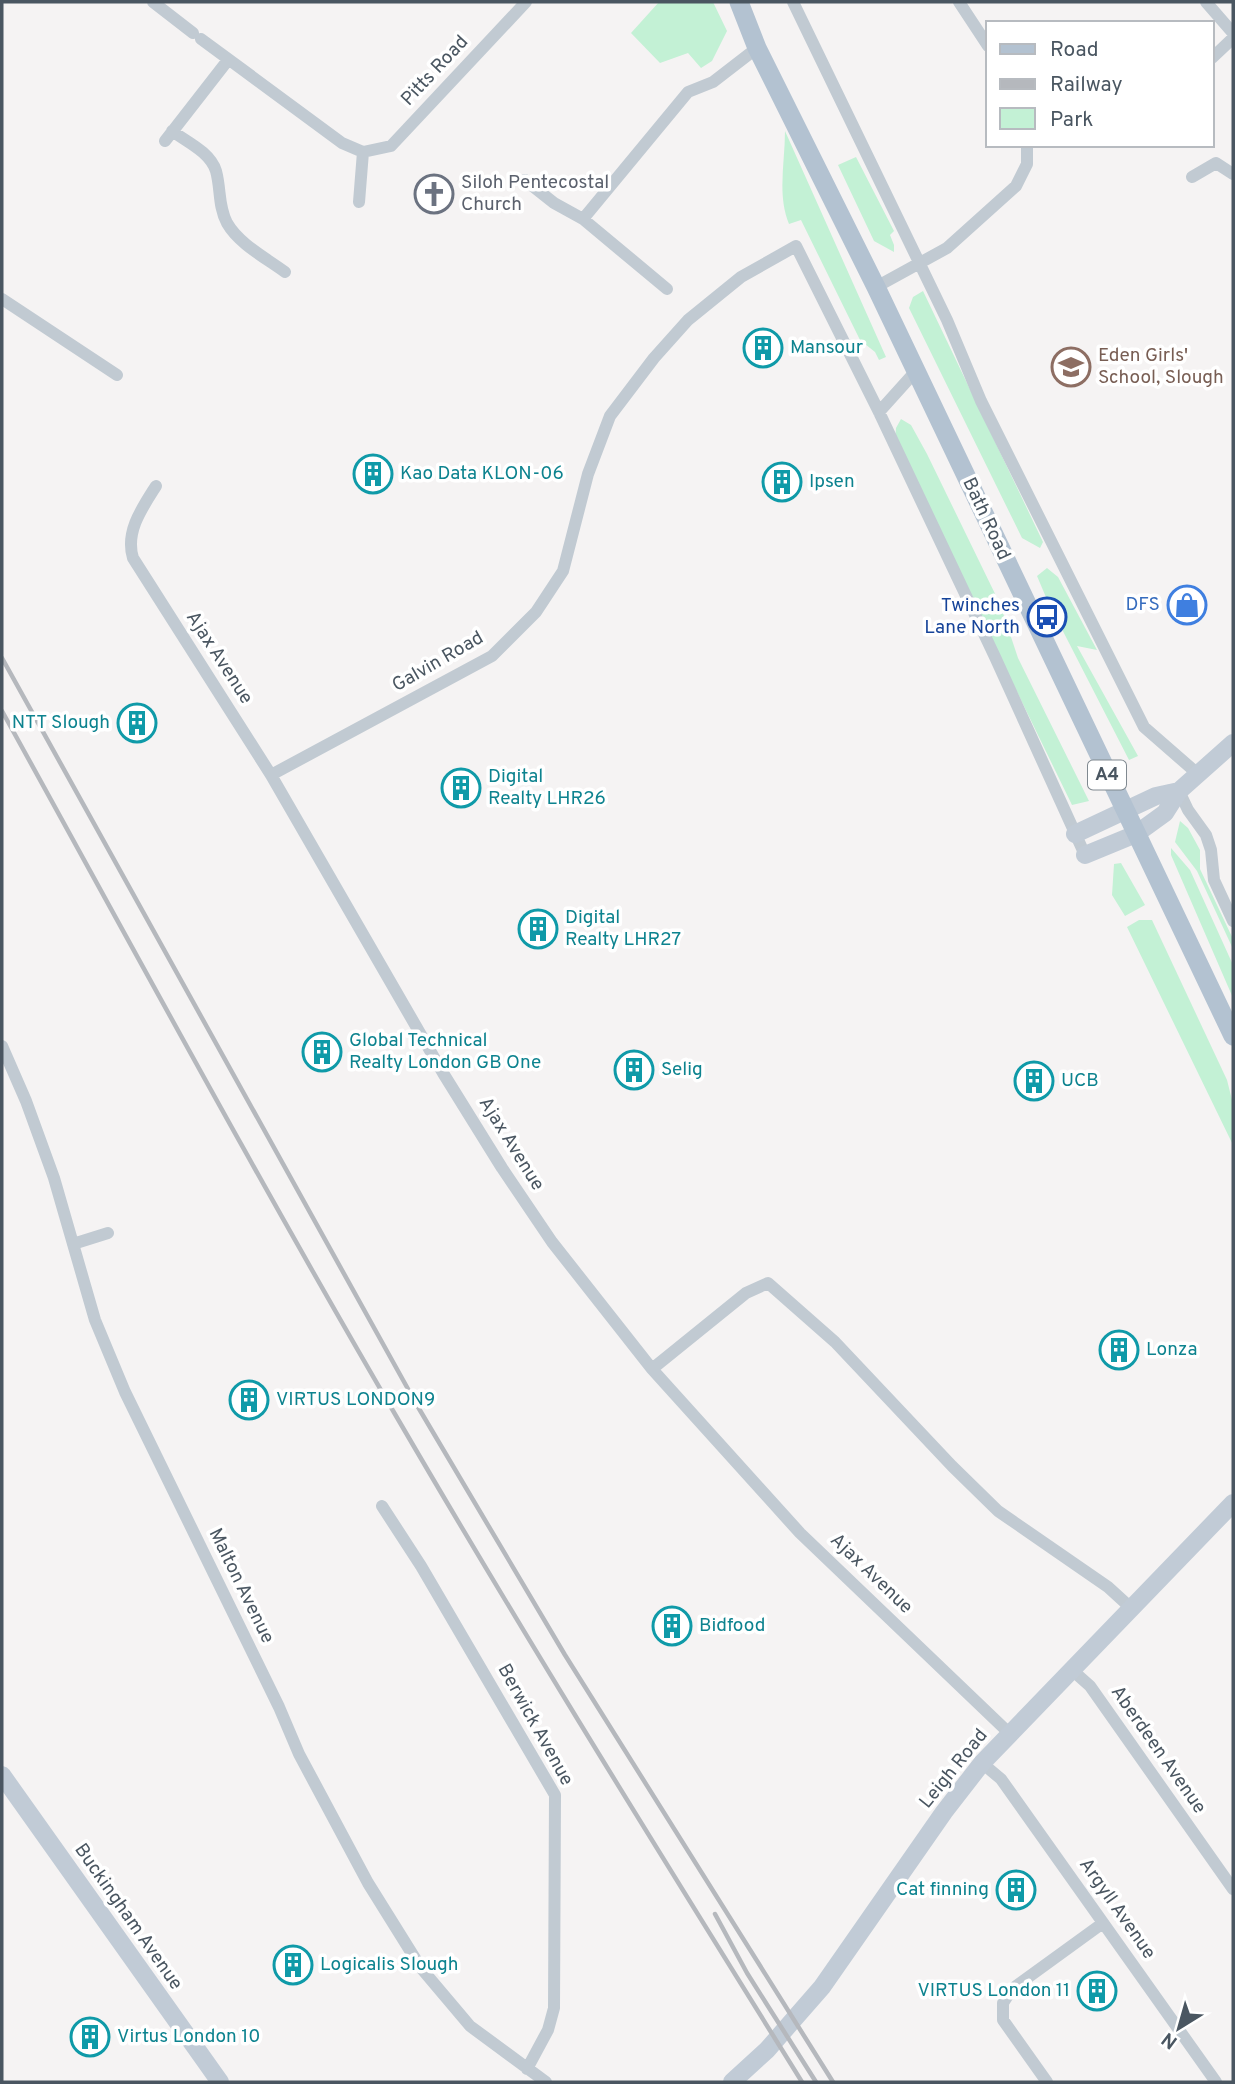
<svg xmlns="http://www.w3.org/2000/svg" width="1235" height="2084" font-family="Overpass,sans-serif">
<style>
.green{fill:#c3f1d5}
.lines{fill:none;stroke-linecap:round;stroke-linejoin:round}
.street{stroke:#c1cad2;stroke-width:12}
.secondary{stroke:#c1cbd6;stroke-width:18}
.primary{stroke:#b3c2d1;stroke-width:19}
.rail{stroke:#b5b8bd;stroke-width:4.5}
.labels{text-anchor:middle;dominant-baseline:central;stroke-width:7;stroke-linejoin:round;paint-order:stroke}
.shield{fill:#fff;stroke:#808990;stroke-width:2}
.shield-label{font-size:18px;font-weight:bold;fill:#4a5661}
.street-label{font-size:19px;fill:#4a5661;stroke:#fff}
.worship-label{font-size:19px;fill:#5b616d;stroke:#fff;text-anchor:start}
.culture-label{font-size:19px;fill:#0d838f;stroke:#fff;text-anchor:start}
.education-label{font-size:19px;fill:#785e54;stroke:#fff;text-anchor:start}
.shop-label{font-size:19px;fill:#366cbe;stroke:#fff;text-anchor:end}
.transit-label{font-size:19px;fill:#164399;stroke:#fff;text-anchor:end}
</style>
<rect width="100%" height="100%" fill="#f5f3f3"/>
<path class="green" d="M659,2H713L727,31L712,61L701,68L688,53L660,63L631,33Z
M785,131L886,357L879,360L875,352L860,340L801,220L789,224C777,195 785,163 785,131Z
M856,157L894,231L890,235L894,245V252L874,241L838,165Z
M923,291L1043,542L1040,548L1022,538L909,308L913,297Z
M901,419L911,425L927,454L1000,604L1018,658L1089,801L1072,805L895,441L896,428Z
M1047,568L1058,577L1097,650L1077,646L1138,756L1129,760L1048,602L1037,576Z
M1180,821L1188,828L1200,850V869L1233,939V949L1197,871L1175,842Z
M1171,848L1190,870L1233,965V998L1171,855Z
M1121,863L1145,905L1125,916L1112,895L1114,864Z
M1139,920H1152L1227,1080L1233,1104V1145L1127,927Z"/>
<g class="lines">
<path class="street" d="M153,2L193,33
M793,2L947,320L981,401L1144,727L1199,775
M959,2L988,46
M1206,2L1233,33
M201,39L342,143L363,152L391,146L526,2
M1212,58L1233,38
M172,131C187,142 210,152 216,171C221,189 218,206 227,223C239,244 266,258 285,272
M165,141L228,60
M1192,177L1216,163L1233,174
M525,180L554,203L583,219L667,289
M359,202L363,152
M583,219L688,92L713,82L757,48
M876,287L947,248L1016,186L1027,164V145
M2,299L117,375
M879,412L915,372
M156,486C142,508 125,532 133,558L271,775L443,1073L502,1168L552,1242L652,1369L800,1533L1009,1733
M271,775L492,656L536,612L563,571L588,474L610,416L654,358L688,320L741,277L796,246L879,412L995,657L1085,855
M1179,791L1188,810L1206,835L1211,850L1214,880L1233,921
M2,1046L26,1101L54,1178L95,1320L125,1392L279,1707L299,1754L368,1883L421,1968L470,2026L546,2082
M73,1244L108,1233
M652,1369L746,1293L768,1283L835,1342L952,1466L998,1511L1108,1587L1131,1608
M382,1506L421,1566L555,1795L554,2008L548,2030L527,2069
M1072,1670L1090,1686L1233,1889
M982,1763L1001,1779L1216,2082
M1047,2082L1003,2020V2003L1012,1989L1103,1923"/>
<path class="secondary" d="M1075,834L1156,796L1179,791
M1085,855L1136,834L1165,813L1179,791L1233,743
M2,1775L220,2082
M732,2082L767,2050L822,1987L944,1812L982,1763L1233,1503"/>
<path class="primary" d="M739,2L757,48L876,287L1233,1036"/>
<path class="rail" d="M2,658L418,1407L565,1655L833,2082
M2,711C133,948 262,1187 399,1421C529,1644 666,1863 802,2082
M715,1914L747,1973L816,2082"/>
</g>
<defs>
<symbol id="church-ring" viewBox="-11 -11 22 22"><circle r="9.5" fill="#fff" stroke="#6b7280" stroke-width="1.5"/><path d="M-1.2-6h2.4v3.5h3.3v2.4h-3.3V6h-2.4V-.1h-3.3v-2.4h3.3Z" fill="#6b7280"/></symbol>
<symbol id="building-ring" viewBox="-11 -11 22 22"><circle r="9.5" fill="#fff" stroke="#0f9aa8" stroke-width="1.5"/><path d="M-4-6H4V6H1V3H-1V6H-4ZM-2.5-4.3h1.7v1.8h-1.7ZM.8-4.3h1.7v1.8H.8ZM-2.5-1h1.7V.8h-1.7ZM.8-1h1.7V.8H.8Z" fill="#0f9aa8"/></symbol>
<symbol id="school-ring" viewBox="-11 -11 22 22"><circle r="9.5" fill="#fff" stroke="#8d6e63" stroke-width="1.5"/><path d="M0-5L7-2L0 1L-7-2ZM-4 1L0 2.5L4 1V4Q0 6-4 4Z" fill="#8d6e63"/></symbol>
<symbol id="shop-ring" viewBox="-11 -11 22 22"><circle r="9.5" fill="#fff" stroke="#3f7fe0" stroke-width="1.5"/><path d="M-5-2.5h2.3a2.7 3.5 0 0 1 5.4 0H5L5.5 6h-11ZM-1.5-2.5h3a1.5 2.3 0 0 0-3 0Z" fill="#3f7fe0"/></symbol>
<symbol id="bus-ring" viewBox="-11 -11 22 22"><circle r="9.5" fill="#fff" stroke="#1a4fb4" stroke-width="1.5"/><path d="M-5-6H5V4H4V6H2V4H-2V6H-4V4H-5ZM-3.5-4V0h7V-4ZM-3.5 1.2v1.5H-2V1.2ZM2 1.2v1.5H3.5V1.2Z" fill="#1a4fb4"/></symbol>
</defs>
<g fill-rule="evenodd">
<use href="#church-ring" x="412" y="172" width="44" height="44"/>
<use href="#building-ring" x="741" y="326" width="44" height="44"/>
<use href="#school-ring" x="1049" y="345" width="44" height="44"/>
<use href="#building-ring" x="351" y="452" width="44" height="44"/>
<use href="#building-ring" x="760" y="460" width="44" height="44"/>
<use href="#shop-ring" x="1165" y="583" width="44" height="44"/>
<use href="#bus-ring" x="1025" y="595" width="44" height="44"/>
<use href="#building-ring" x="115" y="701" width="44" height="44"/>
<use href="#building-ring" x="439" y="766" width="44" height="44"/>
<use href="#building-ring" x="516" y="907" width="44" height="44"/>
<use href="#building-ring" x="300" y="1030" width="44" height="44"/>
<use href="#building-ring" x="612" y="1048" width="44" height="44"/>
<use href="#building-ring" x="1012" y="1059" width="44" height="44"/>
<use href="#building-ring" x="1097" y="1328" width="44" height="44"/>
<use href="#building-ring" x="227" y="1378" width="44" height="44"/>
<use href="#building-ring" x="650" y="1604" width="44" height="44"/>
<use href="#building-ring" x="994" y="1868" width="44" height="44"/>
<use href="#building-ring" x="271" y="1943" width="44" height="44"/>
<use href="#building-ring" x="1075" y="1969" width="44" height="44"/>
<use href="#building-ring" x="68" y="2015" width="44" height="44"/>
</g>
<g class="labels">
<rect class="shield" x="1088" y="760.5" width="38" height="29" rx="5"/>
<g class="shield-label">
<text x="1107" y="775">A4</text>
</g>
<g class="street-label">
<text transform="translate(435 71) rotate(-47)">Pitts Road</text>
<text transform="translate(986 519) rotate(65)">Bath Road</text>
<text transform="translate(219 658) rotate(57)">Ajax Avenue</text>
<text transform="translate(438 662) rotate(-30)">Galvin Road</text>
<text transform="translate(511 1144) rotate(58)">Ajax Avenue</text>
<text transform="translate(871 1574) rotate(44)">Ajax Avenue</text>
<text transform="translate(241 1586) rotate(64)">Malton Avenue</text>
<text transform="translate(535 1725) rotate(61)">Berwick Avenue</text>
<text transform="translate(1158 1750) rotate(55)">Aberdeen Avenue</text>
<text transform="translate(954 1769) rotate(-51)">Leigh Road</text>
<text transform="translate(1117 1909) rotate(55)">Argyll Avenue</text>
<text transform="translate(128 1917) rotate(55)">Buckingham Avenue</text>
</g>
<g class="worship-label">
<text x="461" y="183">Siloh Pentecostal<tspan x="461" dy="22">Church</tspan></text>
</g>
<g class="culture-label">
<text x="790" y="348">Mansour</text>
<text x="400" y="474">Kao Data KLON-06</text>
<text x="809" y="482">Ipsen</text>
<text x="110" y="723" text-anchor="end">NTT Slough</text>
<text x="488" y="777">Digital<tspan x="488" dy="22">Realty LHR26</tspan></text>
<text x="565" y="918">Digital<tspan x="565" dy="22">Realty LHR27</tspan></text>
<text x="349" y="1041">Global Technical<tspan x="349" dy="22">Realty London GB One</tspan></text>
<text x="661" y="1070">Selig</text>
<text x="1061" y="1081">UCB</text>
<text x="1146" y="1350">Lonza</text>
<text x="276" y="1400">VIRTUS LONDON9</text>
<text x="699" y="1626">Bidfood</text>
<text x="989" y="1890" text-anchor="end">Cat finning</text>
<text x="320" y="1965">Logicalis Slough</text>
<text x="1070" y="1991" text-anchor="end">VIRTUS London 11</text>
<text x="117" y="2037">Virtus London 10</text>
</g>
<g class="education-label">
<text x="1098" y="356">Eden Girls'<tspan x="1098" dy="22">School, Slough</tspan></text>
</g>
<g class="shop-label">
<text x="1160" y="605">DFS</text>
</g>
<g class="transit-label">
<text x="1020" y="606">Twinches<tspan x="1020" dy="22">Lane North</tspan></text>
</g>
</g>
<rect width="1235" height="2084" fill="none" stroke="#4a5661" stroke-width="7"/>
<rect x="986" y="21" width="228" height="126" fill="#ffffff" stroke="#b7bbc0" stroke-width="2"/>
<rect x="1000" y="44" width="35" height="10" fill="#b3c2d1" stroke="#b7bbc0" stroke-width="2"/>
<text x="1050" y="56" font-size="21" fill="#4a5661">Road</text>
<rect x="1000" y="79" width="35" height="10" fill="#b5b8bd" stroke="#b7bbc0" stroke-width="2"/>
<text x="1050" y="91" font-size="21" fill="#4a5661">Railway</text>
<rect x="1000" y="108" width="35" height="21" fill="#c3f1d5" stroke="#b7bbc0" stroke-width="2"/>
<text x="1050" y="126" font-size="21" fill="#4a5661">Park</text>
<g transform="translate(1179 2028) rotate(217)" stroke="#ffffff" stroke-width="5" paint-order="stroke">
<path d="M0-5L12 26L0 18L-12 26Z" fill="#4a5661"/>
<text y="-10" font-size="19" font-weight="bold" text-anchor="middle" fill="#4a5661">N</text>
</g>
</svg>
